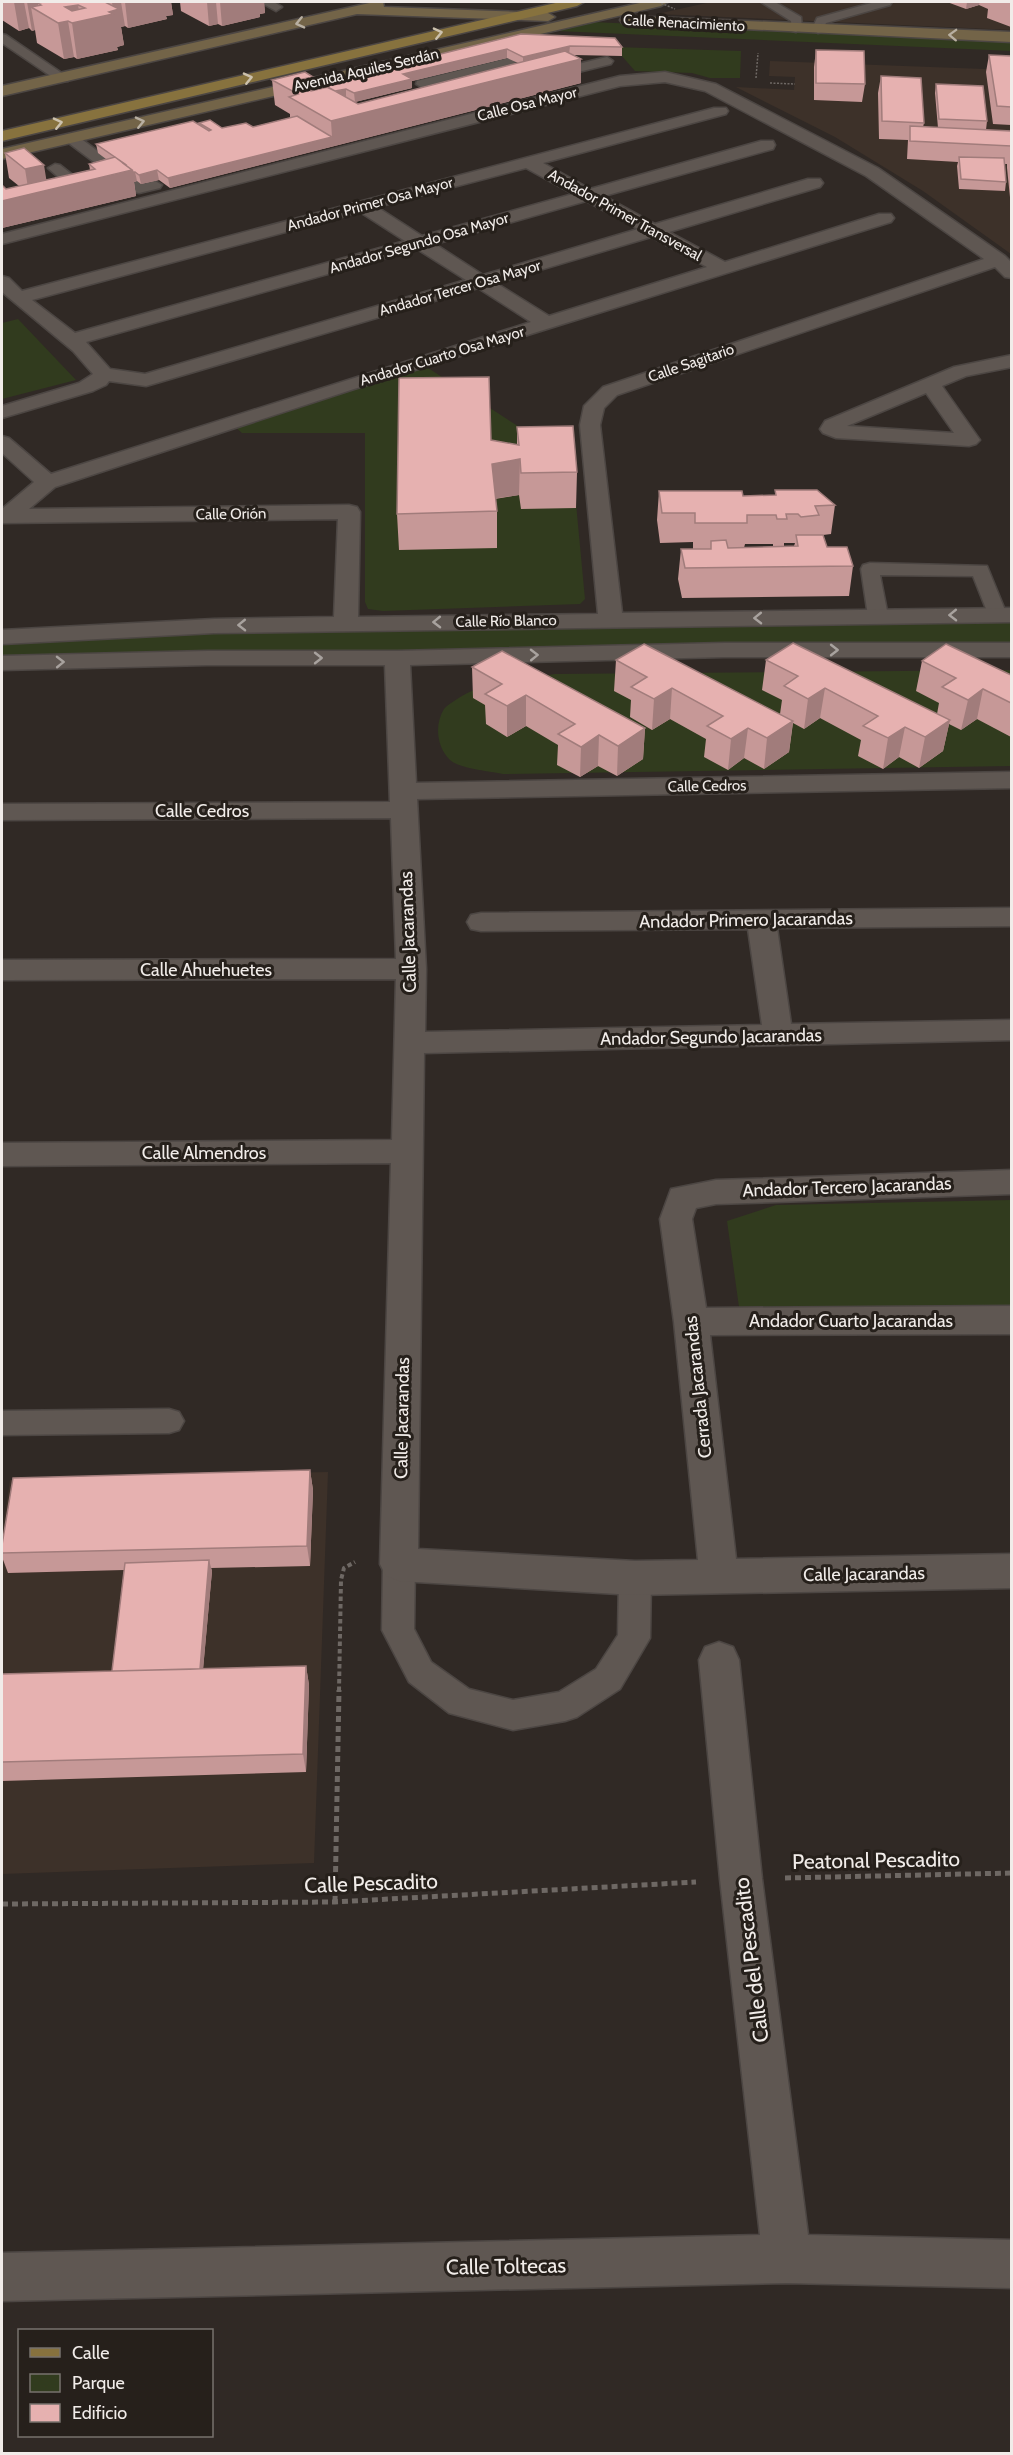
<svg xmlns="http://www.w3.org/2000/svg" width="1013" height="2455" font-family="Cabin,sans-serif">
<style>
.built{fill:#3d3129}
.green{fill:#313b1e}
.lines{fill:none;stroke-linecap:round;stroke-linejoin:round}
.lane-casing{stroke:#4c4643;stroke-width:3}
.street-casing{stroke:#4c4643;stroke-width:3}
.secondary-casing{stroke:#4c4643;stroke-width:3}
.primary-casing{stroke:#4c4643;stroke-width:3}
.path-far2{stroke:#6e6864;stroke-width:1.5;stroke-dasharray:2 1.5;stroke-linecap:butt}
.path-far1{stroke:#6e6864;stroke-width:4;stroke-dasharray:4.5 3;stroke-linecap:butt}
.path{stroke:#6e6864;stroke-width:5;stroke-dasharray:6 4;stroke-linecap:butt}
.lane{fill:#5f5752;fill-rule:evenodd}
.street{fill:#5f5752;fill-rule:evenodd}
.secondary{fill:#736448;fill-rule:evenodd}
.primary{fill:#87723e;fill-rule:evenodd}
.path-bridge{stroke:#6e6864;stroke-width:1.5;stroke-dasharray:2 1.5;stroke-linecap:butt}
.wall{fill:#c69897;fill-rule:evenodd}
.shaded-wall{fill:#a17c7b}
.building{fill:#e6b1b0;stroke:#a17c7b;stroke-width:1.5;fill-rule:evenodd}
.oneway{stroke:#b8afa1}
.oneway2{stroke:#ccc1ad}
.oneway3{stroke:#a8a29e}
.labels{text-anchor:middle;dominant-baseline:central;stroke-width:6;stroke-linejoin:round;paint-order:stroke}
.far-street-label{font-size:15px;fill:#f1ece9;stroke:#26201b}
.street-label{font-size:18px;fill:#f1ece9;stroke:#26201b}
.near-street-label{font-size:21px;fill:#f1ece9;stroke:#26201b}
</style>
<rect width="100%" height="100%" fill="#302925"/>
<path class="built" d="M711,2H1011L1012,30L657,14Z
M770,61L1011,70V254L923,191L835,137L736,87L794,90L795,77L769,76Z
M328,1472L314,1863L2,1874V1533L10,1480Z"/>
<path class="green" d="M592,22L1011,41L1012,51L556,31Z
M614,47L741,51L740,78H710L692,73L635,71Z
M18,319L76,380L2,399V323Z
M425,366L572,461L585,599L580,604L383,611L368,609L365,602V433H242L233,425Z
M1012,622L1011,643L723,644L395,652H195L2,656V643L201,633Z
M1011,670V766L503,774C490,771 460,769 450,760C437,748 434,725 444,709C447,705 457,699 462,696C489,680 525,679 555,674Z
M1011,1200V1307L740,1314L727,1221L776,1205Z"/>
<g class="lines">
<defs>
<path id="lane" d="M260,2H274L282,7L276,11Z
M761,2H775L801,17L802,28L796,32L792,31L791,21Z
M875,2H892L890,5L826,23L822,32L818,33L812,29L817,18Z
M2,34L6,35L69,78L68,81H58L2,43Z
M607,57L613,61L611,64L546,80L540,76L541,73Z
M509,58L513,59L515,62L513,65L434,85L457,97L459,100L457,103H447L416,84L417,81Z
M71,134L76,135L142,184L155,181L162,185L160,188L139,193L134,192L66,141L64,138Z
M55,164L60,165L89,188L91,191L89,194L73,198L68,197L66,194L68,191L73,190L48,168Z
M870,563L987,566L1007,615L1004,619H990L973,576L880,575L888,616L885,620H871L868,616L861,569L863,565Z
M169,1409L179,1412L184,1421L179,1430L169,1433L2,1435V1411Z
M399,1550L410,1554L415,1564L414,1629L431,1662L469,1689L513,1700L559,1692L596,1669L618,1635L619,1578L624,1568L635,1564L646,1568L651,1578L650,1638L620,1689L577,1717L565,1721L513,1730L449,1713L409,1682L382,1630L383,1564L388,1554Z"/>
<path id="street" d="M665,72L716,84L878,168L1005,256L1012,263V278L1005,277L995,267L617,395L604,408L600,425L622,613L1012,608V622L214,633L2,644V630L214,619L334,617L338,519L2,523V509L34,482L2,453V436L9,438L51,474L531,322L478,288L153,384L146,386L109,381L106,385L93,391L2,418V406L79,383L93,374L73,351L2,292V276L9,278L22,291L714,108H726L728,111L726,114L543,163L590,189L761,141H773L775,145L773,149L604,196L655,224L808,179H820L823,183L820,187L669,232L725,262L879,214H891L894,218L891,222L354,389L55,487L29,509L349,505L357,507L360,512L358,617L598,614L580,425L584,406L603,387L984,259L866,176L705,91L665,82L620,86L2,244V234L620,76ZM526,168L573,194L422,236L377,207ZM586,201L638,229L483,275L435,244ZM360,212L405,241L75,333L32,300ZM651,237L707,267L549,316L496,283ZM417,249L466,280L145,374L110,369L86,342Z
M1012,355V367L966,376L942,386L980,440L976,444L969,446L836,438L823,433L820,429L825,421L954,367ZM926,393L954,433L847,426Z
M724,643H1012V657H724L410,665L416,783L1012,772V788L417,799L426,969L425,1032L762,1025L748,929L481,931L471,929L467,922L471,915L481,913L1012,908V926L777,928L791,1024L1012,1020V1040L424,1053L418,1549L635,1561L698,1560L674,1322L660,1219L671,1189L716,1180L1012,1170V1194L716,1204L696,1208L692,1219L706,1308L1012,1306V1334L710,1335L736,1559L1012,1554V1588L635,1595L399,1581L386,1576L380,1564L391,1163L2,1166V1143L392,1140L396,979L2,980V960L396,959L391,818L2,820V804L390,802L385,665H207L2,670V656L207,651H397Z
M719,1642L733,1647L739,1660L762,1879L808,2235L1012,2240V2288L787,2283L2,2301V2253L760,2235L720,1879L699,1660L705,1647Z"/>
<path id="secondary" d="M374,2H383L384,7L548,13L555,17L548,21L357,14L2,96V86Z
M644,2H668L661,6L2,159V149Z
M627,16L1012,32V42L622,23L620,20L622,17Z"/>
<path id="primary" d="M560,2H584L577,6L2,141V131Z"/>
</defs>
<use href="#lane" class="lane-casing"/>
<use href="#street" class="street-casing"/>
<use href="#secondary" class="secondary-casing"/>
<use href="#primary" class="primary-casing"/>
<path class="path-far2" d="M756,78L758,53
M770,83L795,84"/>
<path class="path-far1" d="M339,1691L341,1580L344,1568L355,1562"/>
<path class="path" d="M785,1878L1012,1873
M335,1902L339,1690
M2,1904L335,1902L696,1882"/>
<use href="#lane" class="lane"/>
<use href="#street" class="street"/>
<use href="#secondary" class="secondary"/>
<use href="#primary" class="primary"/>
<path class="path-bridge" d="M658,2L675,9"/>
</g>
<path class="wall" d="M2,2H171L173,15L166,16L167,19L128,28L125,26L121,27L124,45L117,47L118,50L77,59L74,57L64,59L37,43L35,30L32,31L29,28L19,31L2,20Z
M180,2H264L265,13L260,14V17L222,26L218,24L209,26L181,11Z
M947,2H1011V27L987,18L988,9L979,5L966,9Z
M521,34L622,47V56L573,55L581,83L170,188L159,180L141,184L137,181L134,182L136,196L2,228V185L6,189L19,186L9,178L5,153L47,180L90,170L89,164L106,159L98,153L96,144L199,125V123L222,128L253,127L290,118V114L275,105L272,80L314,91L321,89L320,84ZM507,58L518,63L358,104L355,102L412,88V81Z
M816,50L865,84L862,102L814,100V67Z
M989,55L1011,56V125L993,124L986,72Z
M881,76L924,123L923,127L938,128L935,93L936,84L987,121L986,130L1011,131V207L1007,168V164H1004L1006,182L1005,191L959,189L957,166L958,162L907,159L908,140L879,139L878,93Z
M517,427L577,472L576,508L521,509L519,495L495,499L497,511V548L399,550L397,514L491,440L517,445Z
M775,490L835,505L831,534L823,535L827,547L853,566L849,596L682,598L678,579L681,549H693V542L660,543L657,520L659,491L743,496H775ZM784,543H795L794,546L784,547ZM745,544H773V547L744,548Z
M616,660L780,714L782,700L762,690L766,660L937,714L939,703L916,691L922,661L1011,675V737L977,719L961,730L949,724L943,751L919,768L899,757L883,769L858,756L861,740L820,718L804,729L793,723L789,752L764,769L744,758L728,770L704,757L706,739L670,719L652,730L630,717L631,700L614,691Z
M472,667L645,728L643,759L617,776L598,766L580,777L557,765L558,745L526,726L507,737L486,724L485,705L473,698Z
M310,1470L313,1490L310,1566L211,1568L212,1571L203,1669L306,1666L309,1685L306,1772L2,1781V1674L112,1671L124,1570L8,1573L2,1557V1545Z"/>
<path class="shaded-wall" d="M14,2H24L29,28L19,31Z
M27,2H76L78,5L81,21L113,11L112,2H121L125,26L121,27L124,45L117,47L118,50L77,59L72,23L68,21L74,57L64,59L58,23L41,5L38,3L39,12L31,7L35,30L32,31Z
M125,2H171L173,15L166,16L167,19L128,28Z
M207,2H216L218,24L209,26Z
M220,2H264L265,13L260,14V17L222,26Z
M967,2H980L979,5L966,9Z
M570,46L569,54L523,66V57Z
M507,49V58L412,81V88L355,102L354,93L403,74Z
M581,59V83L170,188L168,178L332,137L331,121Z
M313,77L314,101L297,83L298,80Z
M346,89V98L334,92Z
M44,165L48,190L132,170L135,172L137,181L134,182L136,196L2,228V201L29,194L25,169Z
M157,170L159,180L141,184L139,175Z
M520,459L519,495L492,499V464Z
M672,688L670,719L652,730L654,699Z
M825,688L820,718L804,729L808,699Z
M983,689L977,719L961,730L968,700Z
M526,695V726L507,737V706Z
M950,720L943,751L919,768L925,737Z
M793,721L789,752L764,769L767,738Z
M905,727L899,757L883,769L888,738Z
M645,728L643,759L617,776L618,746Z
M748,728L744,758L728,770L731,739Z
M599,735L598,766L580,777L581,747Z
M310,1470L313,1490L310,1566L307,1546Z
M209,1560L212,1571L202,1681L200,1671Z
M306,1666L309,1685L306,1772L303,1754Z"/>
<path class="building" d="M44,2H105L119,9L109,12L113,14L72,23L68,21L58,23L31,7L41,5L38,3ZM78,5L85,8L72,11L65,7Z
M521,34L615,38L622,47L570,46L523,57L507,49L403,74L412,79L354,93L346,89L335,91L320,84Z
M816,50L864,51L865,84L816,83Z
M565,51L581,59L331,121L289,97L298,94L272,80L305,72L313,77L298,80L302,82L297,83L311,91L328,87L358,104Z
M989,55L1011,56V107L997,106Z
M881,76L921,78L924,123L882,121Z
M936,84L983,86L987,121L939,119Z
M297,116L332,137L168,178L157,170L139,175L135,172H133L132,170L124,164H125L96,144L193,121L209,131L211,130L199,123L210,120L222,128L246,123L253,127Z
M910,126L1011,131V146L910,141Z
M24,148L44,165L25,169L5,153Z
M115,157L132,170L2,201V185L6,189L95,169L89,164Z
M959,157L1004,158L1006,182L961,179Z
M489,377L491,440L519,445L517,427L573,426L577,472L521,473L520,459L492,464L497,511L397,514L399,378Z
M775,490H817L835,505L815,506L819,515L801,517L798,514H786L787,519H777L776,515H747V523H695V513H662L659,491H742L743,496L776,495Z
M796,535H823L827,547H847L853,566L685,568L681,549H711V541L726,540L728,548L798,546Z
M793,643L950,720L925,737L905,727L888,738L863,726L878,716L825,688L808,699L784,686L798,676L766,660Z
M644,644L793,721L767,738L748,728L731,739L707,726L723,716L672,688L654,699L631,687L647,677L616,660Z
M946,644L1011,675V703L983,689L968,700L942,687L956,678L922,661Z
M502,651L645,728L618,746L599,735L581,747L558,734L575,724L526,695L507,706L485,694L502,684L472,667Z
M310,1470L307,1546L2,1553V1545L13,1478Z
M209,1560L200,1669L112,1671L125,1563Z
M306,1666L303,1754L2,1762V1674Z"/>
<defs><path id="oneway-chevron" d="M-2-3.5L2.5 0L-2 3.5" fill="none" stroke-width="1.6" stroke-linecap="round" stroke-linejoin="round" transform="scale(1.5)"/></defs>
<g class="oneway">
<use href="#oneway-chevron" transform="translate(300 23) rotate(167)"/>
<use href="#oneway-chevron" transform="translate(953 35) rotate(-178)"/>
<use href="#oneway-chevron" transform="translate(140 122) rotate(-13)"/>
</g>
<g class="oneway2">
<use href="#oneway-chevron" transform="translate(438 33) rotate(-13)"/>
<use href="#oneway-chevron" transform="translate(248 78) rotate(-13)"/>
<use href="#oneway-chevron" transform="translate(58 123) rotate(-13)"/>
</g>
<g class="oneway3">
<use href="#oneway-chevron" transform="translate(953 615) rotate(179)"/>
<use href="#oneway-chevron" transform="translate(758 618) rotate(179)"/>
<use href="#oneway-chevron" transform="translate(437 622) rotate(179)"/>
<use href="#oneway-chevron" transform="translate(242 625) rotate(179)"/>
<use href="#oneway-chevron" transform="translate(834 650)"/>
<use href="#oneway-chevron" transform="translate(534 655) rotate(-1)"/>
<use href="#oneway-chevron" transform="translate(318 658)"/>
<use href="#oneway-chevron" transform="translate(60 662) rotate(-1)"/>
</g>
<g class="labels">
<g class="far-street-label">
<text transform="translate(684 23) rotate(3)">Calle Renacimiento</text>
<text transform="translate(366 70) rotate(-13)">Avenida Aquiles Serdán</text>
<text transform="translate(527 104) rotate(-14)">Calle Osa Mayor</text>
<text transform="translate(370 204) rotate(-15)">Andador Primer Osa Mayor</text>
<text transform="translate(625 215) rotate(29)">Andador Primer Transversal</text>
<text transform="translate(419 243) rotate(-16)">Andador Segundo Osa Mayor</text>
<text transform="translate(460 288) rotate(-16)">Andador Tercer Osa Mayor</text>
<text transform="translate(442 356) rotate(-17)">Andador Cuarto Osa Mayor</text>
<text transform="translate(691 363) rotate(-19)">Calle Sagitario</text>
<text transform="translate(231 514) rotate(-1)">Calle Orión</text>
<text transform="translate(506 621) rotate(-1)">Calle Río Blanco</text>
<text transform="translate(707 786) rotate(-1)">Calle Cedros</text>
</g>
<g class="street-label">
<text x="202" y="811">Calle Cedros</text>
<text transform="translate(746 920) rotate(-1)">Andador Primero Jacarandas</text>
<text transform="translate(408 932) rotate(-92)">Calle Jacarandas</text>
<text x="206" y="970">Calle Ahuehuetes</text>
<text transform="translate(711 1037) rotate(-1)">Andador Segundo Jacarandas</text>
<text x="204" y="1153">Calle Almendros</text>
<text transform="translate(847 1187) rotate(-2)">Andador Tercero Jacarandas</text>
<text x="851" y="1321">Andador Cuarto Jacarandas</text>
<text transform="translate(698 1387) rotate(-96)">Cerrada Jacarandas</text>
<text transform="translate(402 1418) rotate(-89)">Calle Jacarandas</text>
<text transform="translate(864 1574) rotate(-1)">Calle Jacarandas</text>
</g>
<g class="near-street-label">
<text transform="translate(876 1860) rotate(-1)">Peatonal Pescadito</text>
<text transform="translate(371 1883) rotate(-2)">Calle Pescadito</text>
<text transform="translate(751 1960) rotate(-97)">Calle del Pescadito</text>
<text transform="translate(506 2266) rotate(-1)">Calle Toltecas</text>
</g>
</g>
<rect width="1013" height="2455" fill="none" stroke="#f1ece9" stroke-width="6"/>
<rect x="18" y="2329" width="195" height="108" fill="#26201b" stroke="#77726d" stroke-width="1.5"/>
<rect x="30" y="2348" width="30" height="9" fill="#87723e" stroke="#77726d" stroke-width="1.5"/>
<text x="72" y="2359" font-size="18" fill="#f1ece9">Calle</text>
<rect x="30" y="2374" width="30" height="18" fill="#313b1e" stroke="#77726d" stroke-width="1.5"/>
<text x="72" y="2389" font-size="18" fill="#f1ece9">Parque</text>
<rect x="30" y="2404" width="30" height="18" fill="#e6b1b0" stroke="#77726d" stroke-width="1.5"/>
<text x="72" y="2419" font-size="18" fill="#f1ece9">Edificio</text>
</svg>
